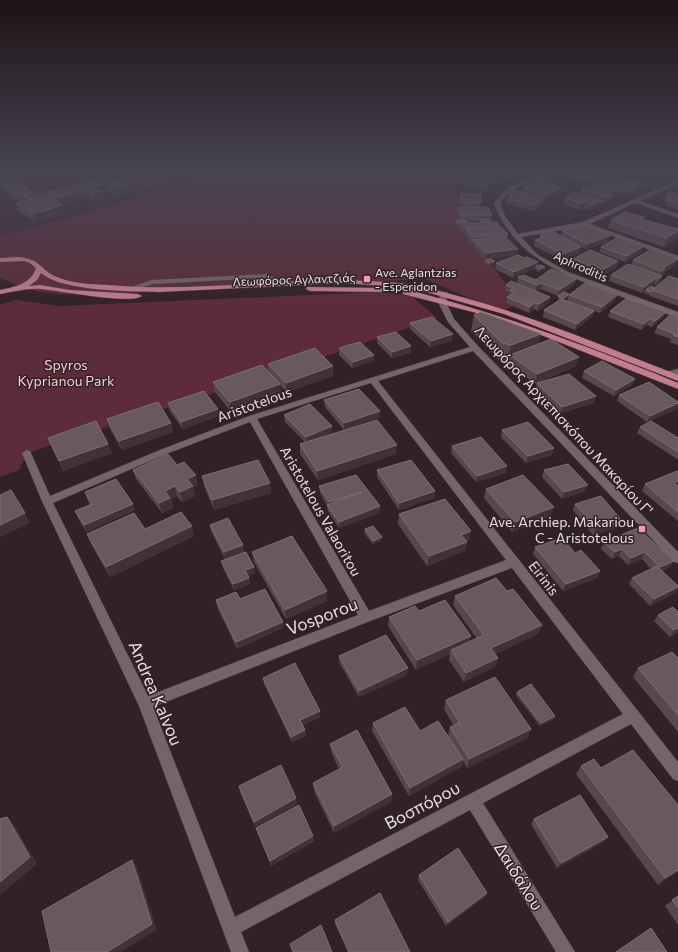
<svg xmlns="http://www.w3.org/2000/svg" width="678" height="952" font-family="Commissioner,sans-serif">
<style>
.built{fill:#3e282e}
.green{fill:#5d2c3a}
.lines{fill:none;stroke-linecap:round;stroke-linejoin:round}
.minor-casing{stroke:#4a3e41;stroke-width:1}
.major-casing{stroke:#4a3e41;stroke-width:1}
.minor{fill:#756468;fill-rule:evenodd}
.major{fill:#c47d90;fill-rule:evenodd}
.wall{fill:#58484c;fill-rule:evenodd}
.shaded-wall{fill:#423236}
.building{fill:#68595c;stroke:#7c6e71}
.poi-dot{fill:#f29ab0;stroke:#312226;stroke-width:1.5}
.labels{text-anchor:middle;dominant-baseline:central;stroke-width:3;stroke-linejoin:round;paint-order:stroke}
.far-street-label{font-size:12px;fill:#e9dfe1;stroke:#312226}
.far-poi-label{font-size:12px;fill:#e9dfe1;stroke:#312226;text-anchor:start}
.park-label{font-size:14px;fill:#fbcad5;stroke:#312226}
.street-label{font-size:14px;fill:#e9dfe1;stroke:#312226}
.poi-label{font-size:14px;fill:#e9dfe1;stroke:#312226;text-anchor:end}
.near-street-label{font-size:17px;fill:#e9dfe1;stroke:#312226}
</style>
<rect width="100%" height="100%" fill="#312226"/>
<path class="built" d="M0,173H215L4,235L0,232Z"/>
<path class="green" d="M218,173H491L454,185L460,206L458,209L465,230L520,303L500,312L421,277L407,280L103,294C67,295 31,296 0,277V232L4,235L34,227Z
M376,292L410,295L437,318L291,368L27,453L19,470L0,477V304L16,300L60,306Z"/>
<g class="lines">
<defs>
<path id="minor" d="M549,173H558C538,184 512,181 500,204L505,216L518,234L583,222L678,180V184L640,201L678,214V218L635,203L590,224L678,256V260L585,226L521,237L538,255L568,272L678,312V317C657,312 637,302 617,295C564,274 518,261 494,204C506,183 528,179 549,173Z
M266,274L292,284L288,286L265,278L153,284L130,291L126,289L152,280Z
M441,292H447L448,294L446,302L454,319L478,346L678,552V563L674,562L473,351L378,381L678,762V781L673,779L631,724L483,803L575,952H556L470,810L241,932L249,952H231L139,706L42,501L22,453L27,450L30,451L50,496L160,450L249,416L470,347L448,322L438,302ZM371,383L506,560L369,611L257,419ZM250,422L358,615L148,696L53,503L166,454ZM512,568L623,714L235,917L153,707L370,621Z
M678,369V375L669,377L665,374L666,372Z"/>
<path id="major" d="M19,257C41,259 40,270 57,277C72,284 92,284 108,285C205,294 302,273 399,283C421,285 443,292 465,298C538,318 608,348 678,375V381L504,314L426,292L400,287L343,283L159,292C130,291 63,292 41,273L37,280L29,286L40,285L70,290L138,294L142,296C130,305 58,290 40,289C27,288 13,292 0,294V290C15,287 31,284 36,268L30,263L24,261L0,262V258Z
M307,287L384,288L388,290L384,292L310,291L306,289Z
M403,290H409C501,314 590,347 678,383V389L541,335L473,312L403,294Z"/>
</defs>
<use href="#minor" class="minor-casing"/>
<use href="#major" class="major-casing"/>
<use href="#minor" class="minor"/>
<use href="#major" class="major"/>
</g>
<path class="wall" d="M0,173H91L58,182L46,175L19,183L39,195L109,176L128,186L129,193L118,197L107,191L102,193L104,199L94,202L87,197L62,205H63L66,213L35,222L18,211L16,203L19,202L3,191L2,188L0,189Z
M122,173H171V175L170,176L171,181L154,186L145,185L138,187L124,180Z
M480,173H515V178L508,181L502,179L496,182L480,176Z
M517,173H535L526,177Z
M567,173H609L610,174L609,179L597,184L588,181L584,182L566,176Z
M461,179H487V182L490,183L489,188L484,191L460,184Z
M601,183L640,189L627,196L614,192L612,200L605,203L602,202L601,206L591,210L584,208L580,210L563,204L565,198L569,197V194H581L582,189L600,185Z
M557,186L561,188L560,193L544,200V203L534,211L506,204L507,198L509,197V193L522,192L523,187Z
M461,193L481,194L480,207L492,215L491,221H490L491,222L499,225V227L508,234L507,239L517,255L485,259L473,246V243H471L465,235L466,234L459,227L460,226H457L456,223V220H460L457,212L458,207H464V205L459,204ZM466,221H480L481,223H470L466,222Z
M678,194V210L665,205L666,202L664,201L665,196Z
M611,220H643L678,238L664,247L608,228Z
M562,231L608,242L586,249L579,246L580,253L561,259L534,246L535,240L539,239L540,235L561,236Z
M601,247L642,252L625,262L600,252Z
M573,259L618,261L617,267L601,276L572,265Z
M485,260L495,264L489,266L485,263Z
M633,260L676,264L665,272L663,275L662,276L660,282L656,285L654,284L651,286L655,288L678,279V306L650,296V295L644,293L645,291L642,293L609,281L611,275L631,266Z
M496,263L537,266L545,267L544,270L538,272L535,269V268L513,278L495,269Z
M518,277L536,280L576,279L574,285L564,292L568,297L564,300L594,311L592,317L575,330L543,317L544,310L560,300L558,299V296L564,292L558,296L541,289L536,291L550,297L549,303L538,311L534,309L529,313L506,303L507,297L509,296L510,292L505,291L506,285L533,290L517,283Z
M569,295L615,301L600,313L567,301Z
M610,311L663,318L652,327L647,325L641,330L608,317Z
M474,315L539,343L576,366L535,384L508,364V361L499,360L471,331Z
M678,317V345L670,342L671,339L654,333L657,327Z
M410,323L452,341L430,347L410,329Z
M377,337L411,353L392,358L377,343Z
M339,348L374,361L352,368L339,355Z
M268,364L333,366V376L287,392L280,385L281,394L231,412L215,392L213,382L269,373Z
M584,371L635,379L632,385L614,396L582,378Z
M537,383L596,396L594,403L561,413L535,390Z
M619,395L678,402V406L677,409L647,422L617,401Z
M324,400L380,411V417L344,430L325,407Z
M168,403L219,416L183,429L169,410Z
M284,415L332,432L317,439L396,454L318,480L300,454V444L305,442L285,422Z
M107,419L171,423L173,432L122,450L110,429Z
M640,427L678,438V459H677L637,433Z
M502,430L552,455L526,463L501,437Z
M48,438L112,453L63,471Z
M452,446L506,473L476,482L451,453Z
M177,465L198,485L193,487L195,496L182,502L177,496L171,499L173,508L162,513L136,479L133,470Z
M377,470L435,491L434,498L399,510L377,477Z
M544,470L585,491L562,499L542,477Z
M678,472V521L642,491L645,484Z
M202,476L270,483L271,493L214,510L204,486Z
M319,486L380,506L379,513L339,528L328,511L327,506L320,493Z
M486,489L550,517L512,532L484,498Z
M85,492L135,510L86,532L78,518L75,511L90,505L87,499Z
M575,504L622,521L619,527L593,535L573,510Z
M399,514L469,541H467L465,551L427,566L398,524Z
M210,525L243,545L244,552L225,559L211,531Z
M638,528L674,561L670,567L662,571L678,586V588L675,593L650,606L629,584L632,578L651,569L642,559L628,565L619,556L612,559L601,549L604,542Z
M145,529L194,536L110,577L91,544L87,534Z
M365,529L381,541L373,544L364,533Z
M535,547L575,553L600,571L597,578L563,591L533,554Z
M252,552L327,601L286,619L254,562Z
M221,561L254,567L255,573L248,576L250,584L234,590L223,568Z
M507,591L542,625L538,634L495,654L498,658L495,667L464,682L449,660L450,654L416,670L388,626L389,617L419,611L470,642L477,639L453,605L455,596Z
M240,599L283,622V628L237,649L217,607L216,600Z
M678,612V632L670,637L654,621L658,615Z
M339,656L407,675L359,697L339,662Z
M678,658V732L633,677L638,668Z
M263,678L320,717L303,725L305,730L306,736L292,742L264,684Z
M517,692L555,716L554,719L540,726L516,695Z
M446,700L531,729L527,738L467,768L463,761L461,767L409,796L372,731L373,723L448,736L450,727L454,726L444,709Z
M330,744L392,794L391,802L334,833L314,791L313,783L339,769L331,752Z
M581,766L601,768L678,805V871L658,885L576,774Z
M239,786L297,804L255,827L240,792Z
M534,819L604,842L557,868L531,824Z
M256,828L314,841L271,866L258,833Z
M419,875L487,893L485,897L446,926L418,880Z
M678,896V925L665,906Z
M335,920L410,952H348L335,924Z"/>
<path class="shaded-wall" d="M24,173H46V175L13,184L10,177Z
M62,173H91L58,182L56,175Z
M166,173H171V175L170,176L171,181L154,186L153,179Z
M514,173H515V178L508,181V176Z
M526,173H535L526,177Z
M503,174L502,179L496,182L497,176Z
M610,174L609,179L597,184L598,179Z
M589,176L588,181L584,182L585,177Z
M144,178L145,185L138,187L137,180Z
M0,180H2L4,186L0,184L2,188L0,189Z
M106,183L107,191L102,193L104,199L94,202L92,194L94,187Z
M490,183L489,188L484,191L485,185Z
M642,184L640,189L627,196L629,191Z
M128,186L129,193L118,197L116,189Z
M561,188L560,193L544,200V203L534,211L535,205L544,198L545,195Z
M85,190L87,197L55,207L53,199Z
M615,190L612,200L605,203L608,193Z
M27,197L29,204L24,206L22,198Z
M602,201L601,206L591,210L592,205Z
M585,202L584,208L580,210L581,204Z
M63,205L66,213L35,222L32,214Z
M678,231V238L664,247L667,238Z
M610,236L608,242L586,249L587,244Z
M644,246L642,252L625,262L627,256Z
M581,247L580,253L561,259L563,254Z
M518,249L517,255L485,259L486,253Z
M678,259L676,264L665,272L663,275L660,277L663,268Z
M495,261V264L489,266V263Z
M618,261L617,267L601,276L602,270Z
M538,262L537,267L536,266L535,268L513,278L514,272Z
M545,267L544,270L538,272L539,269Z
M662,276L660,282L656,285L658,279Z
M656,278L654,284L642,293L644,287Z
M576,279L574,285L558,296L559,290Z
M542,283L541,289L536,291L537,285Z
M569,294L568,297L563,301L564,298Z
M617,295L615,301L600,313L602,307Z
M550,297L549,303L538,311L539,304Z
M535,303L534,309L529,313L530,307Z
M594,311L592,317L575,330L577,324Z
M666,312L663,318L652,327L655,321Z
M650,319L647,325L641,330L644,324Z
M453,334L452,341L430,347L431,341Z
M541,334L537,350L510,355L508,361H507L511,345Z
M411,346V353L392,358V352Z
M374,355V361L352,368L353,362Z
M579,357L576,366L535,384L537,374Z
M333,366V376L287,392L286,383Z
M635,379L632,385L614,396L616,390Z
M280,384L281,394L231,412L230,402Z
M596,396L594,403L561,413L562,407Z
M678,403V406L677,409L647,422L650,416Z
M218,409L219,416L183,429L181,422Z
M380,411V417L344,430V423Z
M171,423L173,432L122,450L119,441Z
M332,426V432L306,443V437Z
M108,444L112,453L63,471L59,461Z
M397,445L396,454L318,480L317,471Z
M554,448L552,455L526,463L528,456Z
M507,466L506,473L476,482L477,476Z
M196,475L198,485L193,487L195,496L182,502L180,492L187,479Z
M678,481V487L674,483Z
M270,483L271,493L214,510L212,500Z
M588,485L585,491L562,499L564,492Z
M175,486L177,496L171,499L173,508L162,513L159,503L165,491Z
M435,491L434,498L399,510V503Z
M361,492L329,507V502Z
M133,504L135,510L86,532L84,525Z
M380,506L379,513L339,528V522Z
M554,507L550,517L512,532L515,522Z
M25,513L30,523L0,537V525Z
M622,521L619,527L593,535L596,528Z
M192,526L194,536L110,577L106,567Z
M471,531L469,541L459,544L461,535Z
M382,537L381,541L373,544V541Z
M467,542L465,551L427,566L429,556Z
M243,545L244,552L225,559L224,552Z
M622,549L619,556L612,559L615,552Z
M645,552L642,559L628,565L631,558Z
M674,561L670,567L656,573L660,567Z
M254,567L255,573L246,577L245,570Z
M600,571L597,578L563,591L566,584Z
M249,578L250,584L234,590L233,584Z
M678,587V588L675,593L650,606L654,599Z
M327,591V601L286,619L285,610Z
M283,622V628L237,649L236,642Z
M542,625L538,634L488,658L491,648Z
M678,628V632L670,637L674,630Z
M471,636L469,645L451,650L450,654L416,670L417,660Z
M498,658L495,667L464,682L466,673Z
M408,668L407,675L359,697V691Z
M320,711V717L301,726L300,720Z
M555,716L554,719L540,726L541,723Z
M531,729L527,738L467,768L469,759Z
M305,730L306,736L292,742L291,737Z
M463,759L461,767L409,796L410,788Z
M392,794L391,802L334,833V826Z
M296,798L297,804L255,827L254,822Z
M7,817L14,825L37,864L0,895V882Z
M313,836L314,841L271,866L270,861Z
M608,837L604,842L557,868L561,863Z
M132,860L137,867L157,930L121,952H107Z
M678,870V871L658,885L665,878Z
M487,893L485,897L446,926L448,922Z"/>
<path class="building" d="M0,173H24L10,177L39,195L109,176L128,186L116,189L106,183L94,187L102,191L92,194L85,190L53,199L63,205L32,214L16,203L31,199L27,197L22,198L0,184L5,182L2,180H0Z
M53,173H62L56,175Z
M123,173H168L170,174L153,179L144,178L137,180Z
M487,173H514L508,176L503,174L497,176Z
M573,173H609L610,174L598,179L589,176L585,177Z
M469,175L487,179L484,181L490,183L485,185L461,179Z
M614,176L642,184L629,191L601,183Z
M542,179L557,185L555,186L561,188L545,195L523,187Z
M595,184L615,190L608,193L613,195L607,198L582,189Z
M514,190L545,198L535,205L507,198L513,194L509,193Z
M574,192L602,201L592,205L585,202L581,204L565,198L572,195L569,194Z
M672,192L678,194V204L666,200L671,198L665,196Z
M461,193L481,194V202H474V204H464L465,200L460,199Z
M458,207H487L492,215L461,216Z
M625,212L644,217L641,219L678,229V231L667,238L611,220Z
M481,219H489L491,222L482,223Z
M456,220H465L466,222L460,221V223H457Z
M460,221L471,223L497,222L499,225L466,228Z
M585,225L610,236L587,244L562,231Z
M501,227L508,234L472,237L466,229Z
M552,231L581,247L563,254L535,240L544,237L540,235Z
M504,236L518,249L486,253L473,240Z
M618,237L644,246L627,256L601,247Z
M652,249L678,259L663,268L665,269L662,271L633,260Z
M590,250L618,261L602,270L573,259Z
M518,255L524,258L527,257L538,262L514,272L496,263Z
M491,259L495,261L489,263L485,260Z
M628,264L662,276L658,279L656,278L644,287L611,275Z
M541,265L545,267L539,269L536,266Z
M551,269L576,279L559,290L542,283L537,285L518,277L524,275L536,280Z
M669,276L678,279V299L652,290Z
M511,281L550,297L539,304L535,303L530,307L507,297L515,292L510,290L514,288L506,285Z
M585,283L617,295L602,307L569,295Z
M651,286L655,288L652,290L651,292L646,290Z
M564,292L569,294L564,298L558,296Z
M627,298L666,312L655,321L650,319L644,324L610,311Z
M561,299L594,311L577,324L544,310Z
M481,312L541,334L511,345L502,343L474,315Z
M671,314L678,317V337L673,335L675,334L657,327Z
M432,317L453,334L431,341L410,323Z
M396,332L411,346L392,352L377,337Z
M551,339L579,357L537,374L510,355Z
M360,342L374,355L353,362L339,348Z
M315,348L333,366L286,383L268,364Z
M602,361L635,379L616,390L584,371Z
M262,365L280,384L230,402L213,382Z
M569,374L596,396L562,407L537,383Z
M649,382L678,402V403L650,416L619,395Z
M359,389L380,411L344,423L324,400Z
M204,391L218,409L181,422L168,403Z
M158,402L171,423L119,441L107,419Z
M310,404L332,426L306,437L284,415Z
M377,420L397,445L317,471L300,444Z
M96,421L108,444L59,461L48,438Z
M651,421L678,438V452L640,427Z
M528,422L554,448L528,456L502,430Z
M481,437L507,466L477,476L452,446Z
M168,454L177,465L184,462L196,475L187,479L193,486L180,492L175,486L165,491L170,498L159,503L133,470Z
M258,460L270,483L212,500L202,476Z
M411,460L435,491L399,503L377,470Z
M568,464L588,485L564,492L544,470Z
M677,471L678,472V481L674,483L678,486V512L645,484Z
M356,475L380,506L339,522L327,505L361,492L329,502L319,486Z
M523,475L554,507L515,522L486,489Z
M116,479L133,504L84,525L75,511L92,504L85,492Z
M11,490L25,513L0,525V495Z
M601,496L622,521L596,528L575,504Z
M445,499L471,531L461,535L467,542L429,556L399,514Z
M181,512L192,526L106,567L87,534L134,513L145,529Z
M228,518L243,545L224,552L210,525Z
M373,526L382,537L373,541L365,529Z
M638,528L674,561L660,567L645,552L631,558L622,549L615,552L604,542Z
M292,536L327,591L285,610L252,552Z
M562,538L575,553L581,550L600,571L566,584L535,547Z
M246,552L254,567L245,570L249,578L233,584L221,561Z
M657,566L678,586V587L654,599L632,578Z
M496,578L507,591L513,589L542,625L491,648L498,658L466,673L451,650L484,635L455,596Z
M265,589L283,622L236,642L216,600L236,592L240,599Z
M445,600L471,636L417,660L389,617L415,606L419,611Z
M673,607L678,612V628L674,630L658,615Z
M386,635L408,668L359,691L339,656Z
M672,652L678,658V715L638,668Z
M295,663L320,711L300,720L305,730L291,737L263,678Z
M495,677L531,729L469,759L450,727L460,723L446,700Z
M531,684L555,716L541,723L517,692Z
M405,707L420,731L438,721L463,759L410,788L373,723Z
M357,730L392,794L334,826L313,783L343,767L330,744Z
M633,750L678,805V870L665,878L581,766L594,759L601,768Z
M281,765L296,798L254,822L239,786Z
M580,795L608,837L561,863L534,819Z
M299,805L313,836L270,861L256,828Z
M7,817L30,857L0,882V819Z
M458,848L487,893L448,922L419,875Z
M132,860L152,924L107,952H51L42,911Z
M380,893L410,952H349L335,920Z
M678,896V908L672,900Z
M321,925L332,952H293L290,944Z
M651,928L667,952H616Z"/>
<linearGradient id="sky" x2="0" y2="1"><stop stop-color="#1b1315"/><stop offset="0.56" stop-color="#484452"/><stop offset="1" stop-color="#484452" stop-opacity="0"/></linearGradient>
<rect width="678" height="307" fill="url(#sky)"/>
<g class="poi-dot">
<rect x="363" y="275" width="8" height="8" rx="2"/>
<rect x="638" y="525" width="8" height="8" rx="2"/>
</g>
<g class="labels">
<g class="far-street-label">
<text transform="translate(581 266) rotate(24)">Aphroditis</text>
<text transform="translate(294 279) rotate(-2)">Λεωφόρος Αγλαντζιάς</text>
</g>
<g class="far-poi-label">
<text x="375" y="272">Ave. Aglantzias<tspan x="375" dy="14">- Esperidon</tspan></text>
</g>
<g class="park-label">
<text x="66" y="364">Spyros<tspan x="66" dy="16">Kyprianou Park</tspan></text>
</g>
<g class="street-label">
<text transform="translate(254 404) rotate(-20)">Aristotelous</text>
<text transform="translate(564 420) rotate(47)">Λεωφόρος Αρχιεπισκόπου Μακαρίου Γ'</text>
<text transform="translate(321 511) rotate(60)">Aristotelous Valaoritou</text>
<text transform="translate(544 578) rotate(52)">Eirinis</text>
</g>
<g class="poi-label">
<text x="634" y="521">Ave. Archiep. Makariou<tspan x="634" dy="16">C - Aristotelous</tspan></text>
</g>
<g class="near-street-label">
<text transform="translate(322 616) rotate(-21)">Vosporou</text>
<text transform="translate(156 693) rotate(67)">Andrea Kalvou</text>
<text transform="translate(422 805) rotate(-28)">Βοσπόρου</text>
<text transform="translate(519 876) rotate(58)">Δαιδάλου</text>
</g>
</g>
</svg>
